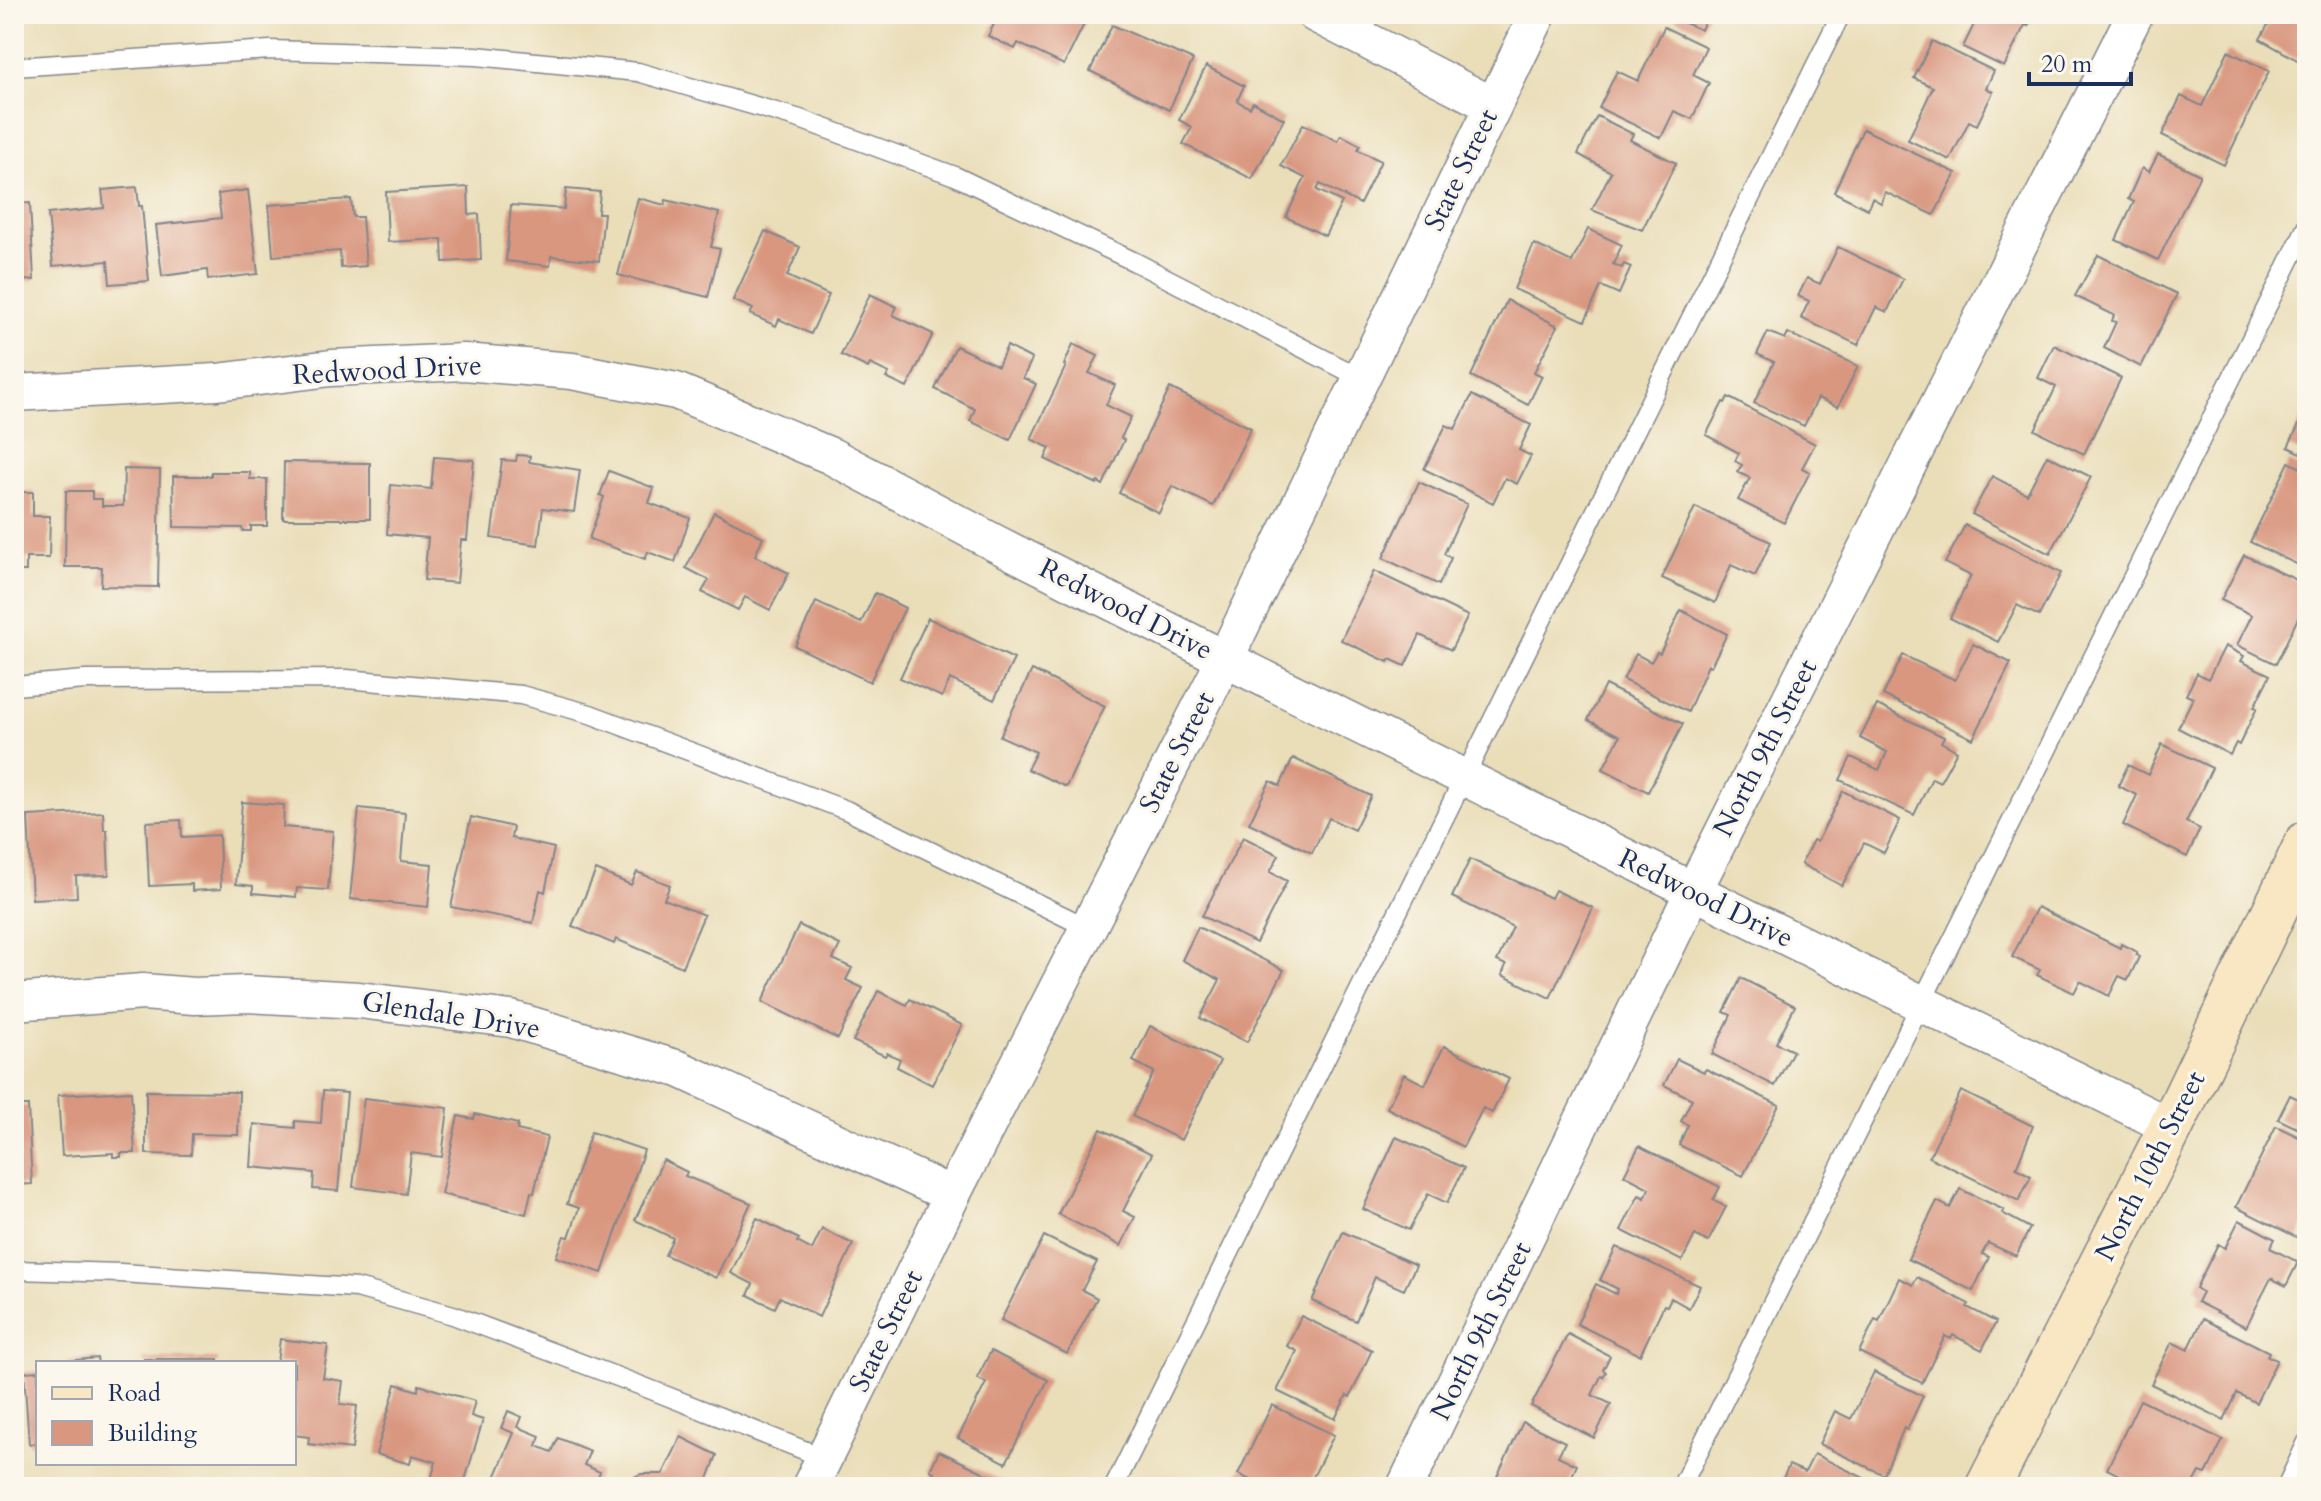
<svg xmlns="http://www.w3.org/2000/svg" width="2321" height="1501" font-family="Cardo,serif">
<style>
.building{fill:#d99780}
.lines{fill:none;stroke-linecap:round;stroke-linejoin:round}
.lane-casing{stroke:#82868c;stroke-width:21}
.street-casing{stroke:#82868c;stroke-width:39}
.secondary-casing{stroke:#82868c;stroke-width:47}
.lane{stroke:#fff;stroke-width:18}
.street{stroke:#fff;stroke-width:36}
.secondary{stroke:#f9e7c3;stroke-width:44}
.labels{text-anchor:middle;dominant-baseline:central;stroke-width:6;stroke-linejoin:round;paint-order:stroke}
.street-label{font-size:28px;fill:#1b2f5e;stroke:#fbf7ec}
</style>
<rect width="100%" height="100%" fill="#fbf7ec"/>
<filter id="ink" filterUnits="userSpaceOnUse"><feTurbulence type="fractalNoise" baseFrequency=".0125" numOctaves="2"/><feDisplacementMap in="SourceGraphic" scale="16" xChannelSelector="R" yChannelSelector="G"/><feConvolveMatrix kernelMatrix="1 2 1 2 8 2 1 2 1" color-interpolation-filters="sRGB"/></filter>
<filter id="wash" filterUnits="userSpaceOnUse"><feTurbulence type="fractalNoise" baseFrequency=".006" numOctaves="4" result="noise"/><feDisplacementMap in="SourceGraphic" scale="32" xChannelSelector="R" yChannelSelector="G"/><feGaussianBlur stdDeviation="1.8" result="paint"/><feColorMatrix in="noise" values="0 0 0 0 0 0 0 0 0 0 0 0 0 0 0 0 0 1.4 0 .05"/><feComposite in="paint" operator="in"/></filter>
<g filter="url(#wash)">
<rect width="100%" height="100%" fill="#eadeb9"/>
<g id="blocks">
<path class="building" d="M999,14H1089L1064,65L1018,43L1015,49L988,36Z
M1665,14H1708L1701,30Z
M1979,14H2034L2028,26L2025,25L2004,67L1963,47Z
M2274,14H2307V50L2301,62L2260,39Z
M1112,25L1193,60L1169,110L1090,71Z
M1664,27L1706,47L1693,75L1709,83L1692,119L1674,111L1661,138L1599,108L1617,71L1638,81Z
M1932,41L1994,71L1986,88L1993,92L1977,125L1969,121L1950,160L1908,140L1933,87L1914,78Z
M2228,51L2269,71L2224,165L2162,135L2181,96L2202,106Z
M1206,66L1244,86L1237,101L1250,108L1253,102L1284,119L1252,179L1183,144L1192,127L1179,120Z
M1597,116L1633,134L1630,140L1676,163L1642,230L1592,210L1611,172L1578,154Z
M1303,124L1338,141L1341,135L1360,145L1358,150L1381,161L1360,204L1320,184L1317,190L1342,202L1325,236L1286,217L1305,178L1281,166Z
M1863,129L1956,173L1934,215L1885,192L1881,203L1872,198L1868,209L1834,192Z
M2158,154L2200,175L2158,260L2116,240L2134,202L2128,199L2142,168L2149,172Z
M137,187L139,206H142L149,281L110,284L108,261L53,266L48,214L104,208L102,190Z
M468,187L469,215L479,214L481,260L443,262L442,239L388,242L386,192Z
M566,189L600,192L598,213H604L599,261L551,256L550,266L506,261L511,205L564,209Z
M248,190L258,274L208,280L207,270L162,276L156,225L221,218L218,194Z
M638,198L665,205L666,200L719,213L711,247L720,249L708,297L618,275Z
M351,199L353,217H362L366,266L341,268L340,251L273,256L269,205Z
M30,203L34,280L14,281V204Z
M1588,229L1622,245L1613,264L1622,268L1624,264L1631,267L1619,294L1601,286L1585,321L1514,289L1534,244L1572,262Z
M765,231L800,247L787,276L829,295L811,334L779,319L776,326L750,314L753,309L733,300Z
M1838,247L1903,279L1887,312L1876,307L1858,345L1801,318L1809,301L1798,296L1807,278L1820,284Z
M2098,255L2177,294L2141,367L2104,348L2116,322L2112,321L2114,315L2075,296Z
M870,294L897,307L893,315L933,334L907,388L886,378L889,373L870,364L868,368L841,355Z
M1507,300L1558,326L1534,372L1542,376L1528,405L1471,376Z
M1768,332L1785,339L1788,333L1858,366L1838,407L1818,398L1804,426L1754,403L1774,362L1757,354Z
M1073,344L1098,356L1089,373L1115,385L1106,405L1131,417L1121,438L1124,440L1103,485L1098,482L1097,484L1045,459L1050,448L1031,439L1066,366L1064,365Z
M2054,345L2121,378L2084,454L2035,430L2056,387L2038,378Z
M956,346L998,366L1007,346L1032,359L1023,378L1036,384L1010,440L970,421L975,409L935,389Z
M1170,388L1251,428L1213,506L1172,486L1159,513L1119,493Z
M1472,395L1531,425L1519,450L1531,456L1517,484L1505,478L1493,503L1424,469L1446,425L1455,429Z
M1728,397L1815,444L1802,468L1810,472L1784,523L1738,500L1750,478L1737,472L1742,465L1735,461L1739,453L1706,435L1723,402L1725,403Z
M2307,408V456L2288,447Z
M517,455L530,456L529,462L580,470L574,512L543,508L538,545L491,538L502,460L516,461Z
M2047,455L2091,477L2050,554L1972,514L1992,476L2027,494Z
M434,457L474,460L467,540H461L457,583L424,580L428,538L387,534L391,485L431,489Z
M284,462L370,463V519H283Z
M2289,462L2307,471V569L2250,542Z
M124,469L160,470L158,587L101,586L102,567H65L66,491H92V499H102V506H123Z
M609,471L654,488L649,503L690,518L675,562L648,552L645,559L589,539L604,497L600,495Z
M211,472H250V479H267V526H251V531H243L242,528L174,527L173,476H211Z
M1419,482L1467,504L1444,554L1451,558L1439,585L1383,558Z
M14,492H33V516H50L49,558H26V571H14Z
M1695,507L1771,542L1755,576L1731,565L1715,603L1662,578Z
M714,512L763,537L755,556L789,573L770,610L745,597L738,610L702,592L709,580L686,568Z
M1965,525L2061,573L2039,616L2017,605L1998,642L1950,618L1971,576L1945,563Z
M2244,555L2307,585V599L2276,664L2237,645L2252,615L2221,600Z
M1374,571L1468,616L1451,650L1420,635L1405,666L1390,659L1388,662L1341,640Z
M875,593L905,608L870,682L795,646L816,602L861,623Z
M1681,610L1727,634L1711,666L1708,665L1688,712L1623,680L1636,654L1651,662L1657,652L1660,653Z
M928,618L1014,659L994,700L950,679L942,697L900,678Z
M1973,644L2011,663L1973,739L1883,695L1903,655L1955,680Z
M2225,646L2244,656L2241,661L2270,675L2254,707L2257,708L2239,745L2236,743L2230,755L2178,728L2193,698L2186,695L2197,673L2208,679Z
M1032,670L1105,706L1066,787L1027,769L1036,752L1000,736Z
M1605,685L1683,724L1648,792L1603,769L1620,736L1588,720Z
M1877,705L1944,737L1941,742L1957,751L1940,782L1932,778L1914,815L1840,780L1851,757L1879,770L1887,752L1860,738Z
M2162,744L2212,768L2186,822L2200,829L2187,857L2123,825L2137,795L2118,786L2128,765L2148,775Z
M1293,758L1371,796L1354,830L1329,818L1312,853L1249,823L1270,781L1280,786Z
M1843,791L1900,820L1884,853L1864,843L1842,886L1801,864L1813,840L1817,842Z
M242,802L284,805L283,827L333,831L328,890L297,888L296,897L253,893V886L236,884Z
M359,808L405,813L401,861L432,864L428,907L350,899Z
M103,812L104,830H107L109,875L76,876L77,897L32,899L28,816Z
M471,817L513,827L511,838L554,848L545,892L540,890L533,923L451,907Z
M181,820L182,837L219,835L221,889L192,891V884L149,886L146,822Z
M1243,837L1279,855L1270,872L1287,881L1256,943L1202,916Z
M1470,859L1551,898L1555,890L1593,908L1550,998L1502,975L1506,965L1497,961L1513,927L1452,897Z
M596,870L631,885L637,872L670,885L664,899L704,915L682,967L616,939L614,944L572,926Z
M2037,907L2120,948L2121,944L2137,952L2136,955L2139,957L2128,980L2119,976L2109,996L2080,981L2074,993L2037,975L2040,970L2012,957Z
M799,925L840,945L833,959L852,968L846,980L863,988L838,1039L762,1002Z
M1198,927L1284,970L1247,1042L1200,1018L1220,980L1182,960Z
M1741,978L1795,1006L1776,1043L1793,1051L1775,1086L1712,1054L1731,1015L1724,1012Z
M878,991L907,1005L910,999L962,1025L932,1085L897,1067L900,1059L887,1053L885,1056L853,1041Z
M1150,1026L1220,1061L1181,1140L1132,1116L1154,1072L1133,1061Z
M1444,1046L1509,1079L1492,1113L1483,1108L1463,1147L1387,1108L1404,1074L1425,1085Z
M1677,1059L1704,1072L1706,1069L1779,1105L1743,1176L1679,1145L1688,1125L1681,1121L1692,1099L1664,1085Z
M131,1091L135,1153H121V1157H113V1153L62,1156L58,1095Z
M146,1091L239,1092L238,1135L192,1134L191,1155L146,1154Z
M323,1091L347,1093L338,1191L313,1189L314,1173L251,1167L254,1124L295,1128V1121L321,1123Z
M1961,1091L2033,1126L2016,1168L2031,1176L2019,1201L1929,1157Z
M2290,1095L2307,1103V1133L2278,1119Z
M364,1098L448,1108L442,1157L411,1153L406,1194L353,1187Z
M14,1106H28L32,1184L14,1185Z
M475,1114L518,1124L517,1130L547,1137L534,1193L531,1192L526,1214L441,1194L458,1116L474,1119Z
M2276,1126L2307,1141V1219L2298,1238L2236,1207Z
M1101,1129L1152,1154L1123,1211L1135,1217L1121,1246L1058,1214Z
M591,1132L644,1150L602,1273L556,1257L564,1236L569,1237L579,1208L567,1204Z
M1396,1137L1464,1168L1447,1203L1428,1194L1409,1230L1363,1209Z
M1639,1146L1720,1187L1713,1200L1726,1207L1708,1242L1695,1235L1682,1261L1621,1230L1639,1195L1645,1198L1649,1188L1624,1175Z
M663,1160L687,1172L685,1176L751,1203L716,1278L665,1255L673,1238L635,1220Z
M1960,1189L2004,1210L2002,1213L2030,1228L2016,1256L1988,1243L1982,1254L1989,1257L1973,1291L1908,1259L1937,1201L1950,1208Z
M757,1218L799,1239L797,1242L812,1250L822,1229L853,1244L819,1317L780,1297L775,1308L748,1295L753,1284L731,1273Z
M2239,1220L2275,1239L2270,1248L2298,1262L2286,1286L2271,1278L2246,1327L2197,1302L2202,1292L2196,1288L2218,1244L2225,1248Z
M1343,1232L1416,1265L1404,1290L1375,1277L1356,1321L1312,1301Z
M1044,1236L1097,1262L1082,1290L1097,1298L1067,1354L1001,1320Z
M1616,1247L1700,1286L1689,1308L1671,1298L1667,1306L1664,1305L1640,1355L1577,1324L1596,1284L1616,1294L1618,1289L1600,1280Z
M1917,1277L1969,1304L1967,1307L1996,1322L1982,1350L1953,1335L1951,1339L1945,1336L1922,1383L1859,1352L1875,1319L1879,1321L1899,1278L1913,1285Z
M1301,1316L1372,1350L1350,1397L1347,1395L1335,1419L1277,1391L1297,1351L1287,1346Z
M2203,1319L2269,1352L2267,1356L2277,1360L2256,1403L2237,1393L2224,1420L2151,1384L2172,1342L2188,1350Z
M1568,1334L1610,1356L1603,1370L1606,1372L1603,1377L1601,1376L1592,1395L1611,1404L1594,1438L1531,1406Z
M280,1339L328,1345L323,1378L343,1381L340,1404L357,1406L352,1449L308,1444L309,1437L294,1435V1363H277Z
M991,1351L1048,1380L1006,1463L958,1438L986,1383L977,1378Z
M97,1358L98,1363H66V1361Z
M144,1359H218V1363H144Z
M38,1371V1443L29,1444L24,1372Z
M1874,1372L1923,1396L1907,1430L1904,1428L1884,1475L1819,1444L1835,1411L1851,1419Z
M396,1384L418,1391L419,1385L475,1401L471,1416L483,1420L463,1487H429L436,1462L412,1455L410,1464L376,1454Z
M2140,1400L2223,1440L2206,1474L2200,1472L2192,1487H2143L2107,1469Z
M1272,1405L1334,1435L1308,1487H1264L1238,1474Z
M508,1411L522,1417L518,1427L540,1436L537,1446L552,1452L558,1438L590,1451L584,1465L600,1472L593,1487H491L514,1433L501,1428Z
M1523,1422L1565,1442L1558,1456L1577,1465L1567,1487H1492Z
M681,1437L717,1455L705,1487H619L627,1480L641,1474H663Z
M939,1451L1014,1487H927L934,1472L930,1470Z
M1814,1454L1864,1478L1862,1480L1876,1487H1779L1789,1465L1805,1472Z"/>
</g>
</g>
<g filter="url(#ink)">
<use href="#blocks" fill-opacity="0" stroke="#82868c" stroke-width="2"/>
<g class="lines">
<defs>
<path id="lane" d="M14,67L270,50L476,56L638,72L800,119L955,176L1135,262L1361,378
M14,686L85,680L347,679L521,695L590,714L846,810L1088,928
M14,1270L121,1273L357,1288L453,1315L639,1385L824,1458
M1114,1487L1841,14
M1681,1487L2307,226
M2286,1487L2307,1442"/>
<path id="street" d="M1315,14L1492,105
M14,393L217,382L331,368L464,362L572,371L676,391L831,456L995,543L1225,659L2171,1127
M14,1002L143,992L194,996L246,994L359,1000L511,1019L679,1069L952,1195
M810,1487L952,1195L1225,659L1538,14
M1405,1487L1693,892L2135,14"/>
<path id="secondary" d="M1988,1487L2171,1127L2307,843"/>
</defs>
<use href="#lane" class="lane-casing"/>
<use href="#street" class="street-casing"/>
<use href="#secondary" class="secondary-casing"/>
<use href="#lane" class="lane"/>
<use href="#street" class="street"/>
<use href="#secondary" class="secondary"/>
</g>
</g>
<g class="labels">
<g class="street-label">
<text transform="translate(1461 170) rotate(-64)">State Street</text>
<text transform="translate(387 370) rotate(-3)">Redwood Drive</text>
<text transform="translate(1126 609) rotate(27)">Redwood Drive</text>
<text transform="translate(1765 748) rotate(-63)">North 9th Street</text>
<text transform="translate(1177 752) rotate(-63)">State Street</text>
<text transform="translate(1706 898) rotate(26)">Redwood Drive</text>
<text transform="translate(451 1015) rotate(9)">Glendale Drive</text>
<text transform="translate(2150 1166) rotate(-63)">North 10th Street</text>
<text transform="translate(886 1331) rotate(-64)">State Street</text>
<text transform="translate(1481 1331) rotate(-64)">North 9th Street</text>
</g>
</g>
<rect width="2321" height="1501" fill="none" stroke="#fbf7ec" stroke-width="48"/>
<rect x="36" y="1361" width="260" height="104" fill="#fbf7ec" stroke="#a1a7b3" stroke-width="2"/>
<rect x="52" y="1387" width="40" height="12" fill="#f9e7c3" stroke="#a1a7b3" stroke-width="2"/>
<text x="108" y="1401" font-size="24" fill="#1b2f5e">Road</text>
<rect x="52" y="1421" width="40" height="24" fill="#d99780" stroke="#a1a7b3" stroke-width="2"/>
<text x="108" y="1441" font-size="24" fill="#1b2f5e">Building</text>
<path d="M2029 72v12h102v-12" fill="none" stroke="#1b2f5e" stroke-width="4"/>
<text x="2041" y="72" font-size="24" fill="#1b2f5e" stroke="#fbf7ec" stroke-width="6" paint-order="stroke">20 m</text>
</svg>
